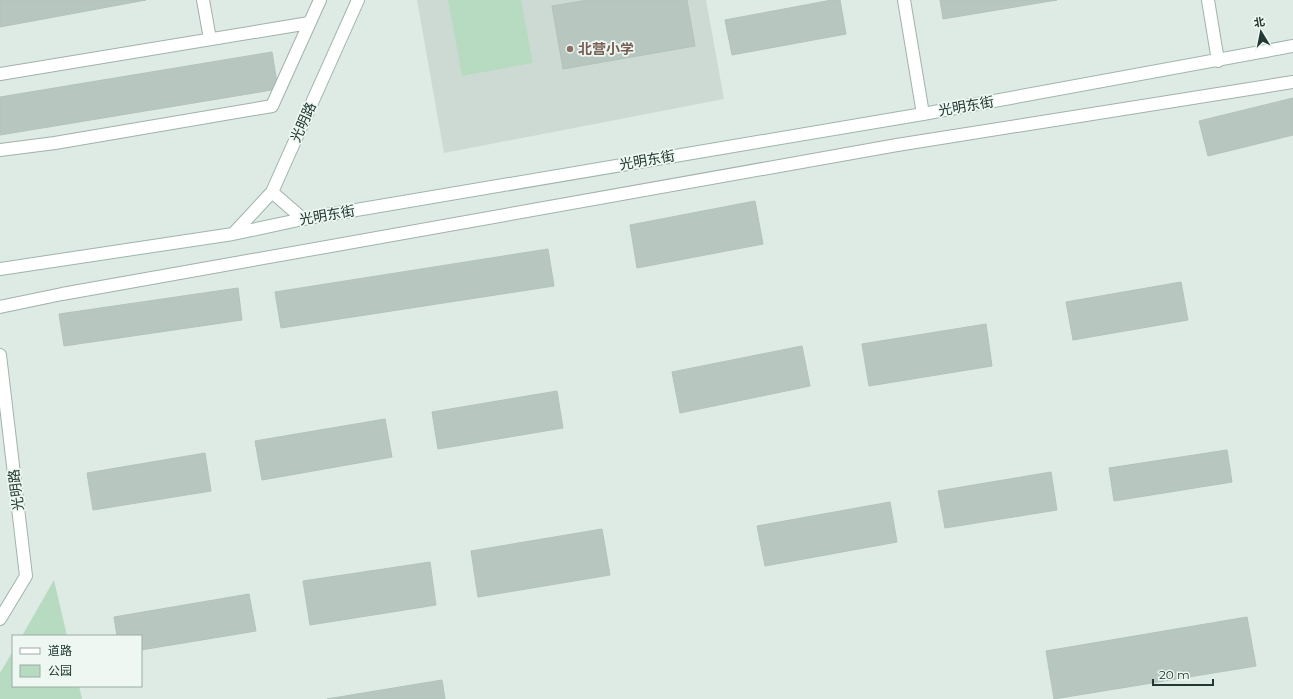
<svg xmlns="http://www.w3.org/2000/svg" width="1293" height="699" font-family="Montserrat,'Noto Sans SC',sans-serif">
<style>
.built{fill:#cddad3}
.green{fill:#b7dbc0}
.building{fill:#b7c7c0;stroke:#b1c3bb}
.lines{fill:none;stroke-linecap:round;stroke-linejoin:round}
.lane-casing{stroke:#a1b1ab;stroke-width:14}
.street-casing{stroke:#a1b1ab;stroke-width:14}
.secondary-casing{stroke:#9eb5ac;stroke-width:14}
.lane{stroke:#fff;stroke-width:12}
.street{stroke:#fff;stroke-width:12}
.secondary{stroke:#fff;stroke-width:12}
.education-dot{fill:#8d6e63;stroke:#eef7f2;stroke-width:1.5}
.labels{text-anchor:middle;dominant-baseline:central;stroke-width:3.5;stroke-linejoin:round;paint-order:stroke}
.education-label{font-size:14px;font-weight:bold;fill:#785e54;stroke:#eef7f2;text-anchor:start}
.street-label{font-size:14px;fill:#203932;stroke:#eef7f2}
</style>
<rect width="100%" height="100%" fill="#deeae4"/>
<path class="built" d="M417,0H706L724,99L444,153Z"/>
<path class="green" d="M448,0H521L533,63L462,76Z
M54,580L67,636H22Z
M13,651V686H79L82,699H0V673Z"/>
<path class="building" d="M0,0H146L0,27Z
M588,0H687L695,46L563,69L552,6Z
M832,0H840L846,34L732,55L725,20Z
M940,0H1057L943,19Z
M272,52L278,89L0,135V97Z
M1293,98V135L1208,156L1199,121Z
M755,201L763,244L637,268L630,225Z
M548,249L554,286L281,328L275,292Z
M1181,282L1188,320L1073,340L1066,302Z
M238,288L242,320L64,346L59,314Z
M986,324L992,366L869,386L862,344Z
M802,346L810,386L680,413L672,372Z
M557,391L563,428L438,449L432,412Z
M385,419L392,457L262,480L255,441Z
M1227,450L1232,482L1114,501L1109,468Z
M205,453L211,491L93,510L87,473Z
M1051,472L1057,510L945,528L938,491Z
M890,502L897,542L765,566L757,526Z
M602,529L610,575L478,597L471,551Z
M430,562L436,605L310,625L303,581Z
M249,594L256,631L141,650V636H117L114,617Z
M1247,617L1256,666L1054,699L1046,651Z
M442,680L445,699H327Z"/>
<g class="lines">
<defs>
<path id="lane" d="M0,307L62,294L897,145L1293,82"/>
<path id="street" d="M203,0L210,39
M904,0L923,114
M0,74L309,23
M0,150L55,143L272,106L320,0"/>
<path id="secondary" d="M1208,0L1218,61
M272,192L303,219
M233,234L272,192L358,0
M0,269L233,234L303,219L923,114L1293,46
M0,355L26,576L0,619"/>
</defs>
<use href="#lane" class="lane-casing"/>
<use href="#street" class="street-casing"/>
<use href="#secondary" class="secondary-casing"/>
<use href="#lane" class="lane"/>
<use href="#street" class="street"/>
<use href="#secondary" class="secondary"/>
</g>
<circle class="education-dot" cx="570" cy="49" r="4"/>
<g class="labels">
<g class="education-label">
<text x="578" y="49">北营小学</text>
</g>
<g class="street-label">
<text transform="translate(966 106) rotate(-10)">光明东街</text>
<text transform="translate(303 122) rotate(-66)">光明路</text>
<text transform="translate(647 160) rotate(-10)">光明东街</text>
<text transform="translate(327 215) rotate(-10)">光明东街</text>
<text transform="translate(16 490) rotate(-97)">光明路</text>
</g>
</g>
<rect x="12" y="635" width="130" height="52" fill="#eef7f2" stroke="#9caba5"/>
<rect x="20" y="648" width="20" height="6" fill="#ffffff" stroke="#9caba5"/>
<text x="48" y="655" font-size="12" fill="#203932">道路</text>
<rect x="20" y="665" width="20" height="12" fill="#b7dbc0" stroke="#9caba5"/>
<text x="48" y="675" font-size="12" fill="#203932">公园</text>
<g transform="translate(1261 32) rotate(350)" stroke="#eef7f2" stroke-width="3" paint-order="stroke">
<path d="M0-3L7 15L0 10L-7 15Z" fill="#203932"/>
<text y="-6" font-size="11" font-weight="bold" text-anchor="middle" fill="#203932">北</text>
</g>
<path d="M1153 679v6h60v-6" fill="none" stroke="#203932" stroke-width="2"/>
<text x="1159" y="679" font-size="12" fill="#203932" stroke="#eef7f2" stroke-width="3" paint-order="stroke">20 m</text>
</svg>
